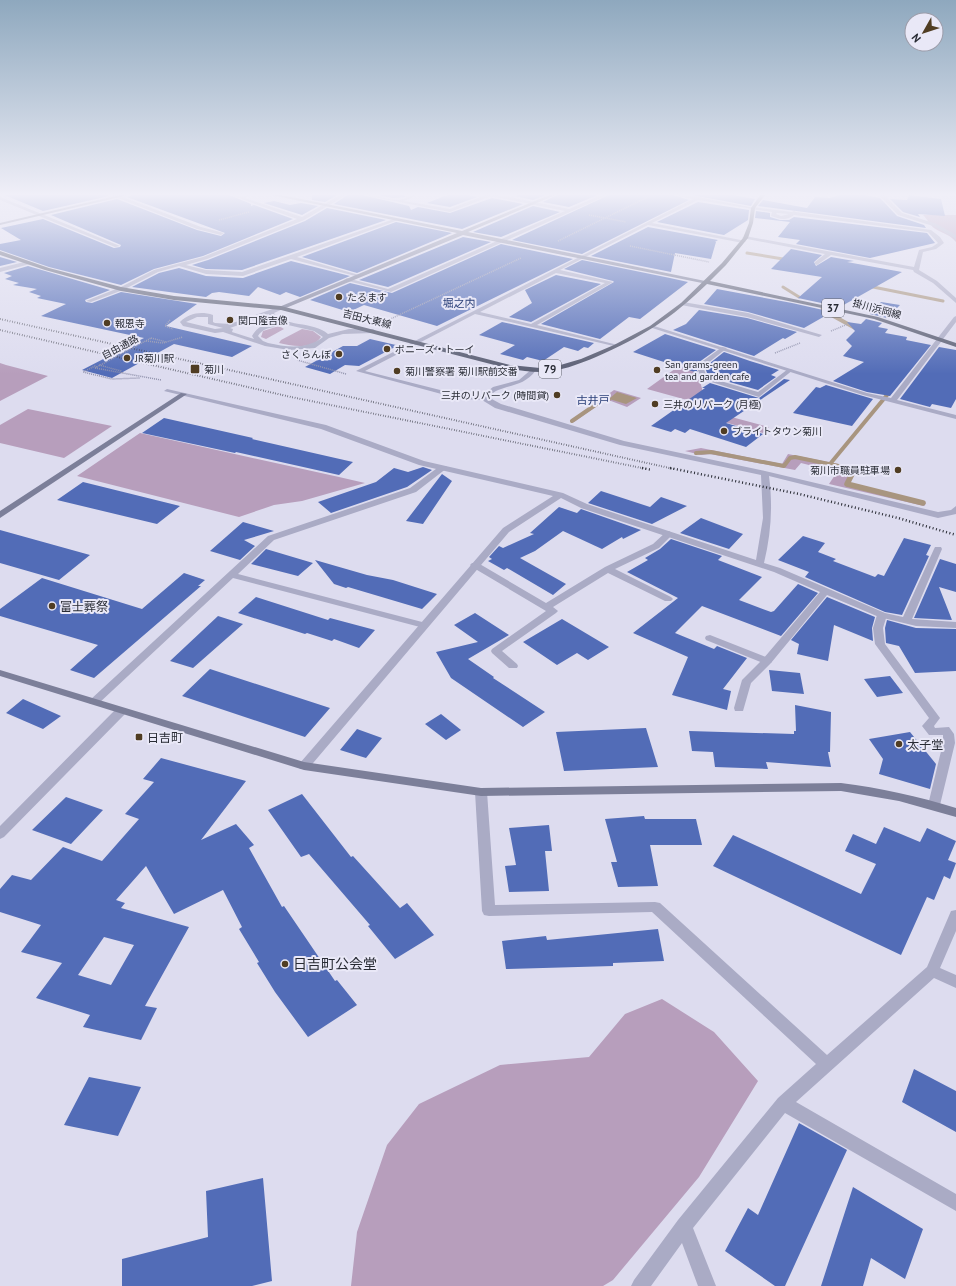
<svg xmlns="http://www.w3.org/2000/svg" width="956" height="1286" font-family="'PT Sans','Noto Sans JP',sans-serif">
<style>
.green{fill:#b79ebc}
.water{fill:#a8957f}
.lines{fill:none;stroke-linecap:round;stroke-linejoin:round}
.stream-far2{stroke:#a8957f;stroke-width:3}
.stream-far1{stroke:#a8957f;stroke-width:4}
.stream{stroke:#a8957f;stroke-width:5.5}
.building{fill:#526cb7;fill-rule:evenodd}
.path{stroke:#9092ac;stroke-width:1.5;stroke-dasharray:1 1;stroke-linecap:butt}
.lane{fill:#aaabc5;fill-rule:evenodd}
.street{fill:#aaabc5;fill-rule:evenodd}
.secondary{fill:#7c7f99;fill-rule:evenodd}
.primary{fill:#5b5f74;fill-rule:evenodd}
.rail-far1{stroke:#282b34;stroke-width:2;stroke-dasharray:0.5 2;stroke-linecap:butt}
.rail{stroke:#282b34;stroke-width:2.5;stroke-dasharray:1 2.5;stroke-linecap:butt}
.path-bridge{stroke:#9092ac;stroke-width:1.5;stroke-dasharray:1 1;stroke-linecap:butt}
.poi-dot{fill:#503d23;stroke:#e9e8f7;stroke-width:1.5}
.labels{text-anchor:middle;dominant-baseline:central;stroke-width:4;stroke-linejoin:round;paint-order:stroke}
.far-poi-label{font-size:10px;fill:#282b34;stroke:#e9e8f7;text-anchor:start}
.far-street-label{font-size:10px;fill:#282b34;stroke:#e9e8f7}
.far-neighbourhood-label{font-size:11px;fill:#2b4079;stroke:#e9e8f7}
.shield{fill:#e9e8f7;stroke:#62646e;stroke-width:1}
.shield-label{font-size:11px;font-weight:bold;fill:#282b34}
.poi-label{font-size:12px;fill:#282b34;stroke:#e9e8f7;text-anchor:start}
.near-poi-label{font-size:14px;fill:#282b34;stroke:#e9e8f7;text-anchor:start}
</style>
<rect width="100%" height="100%" fill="#dddcef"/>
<path class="green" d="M923,215H956V242C948,233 943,234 934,228C930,225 927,219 923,215Z
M279,326L284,329L266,339L261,337L263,331Z
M302,329L313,331L321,337C313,350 291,346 279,343L281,340Z
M0,363L6,365L48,376L0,401Z
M679,366L697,371L703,392L698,403L647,389Z
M614,390L641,398L627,407L611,401H604L574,422L571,421Z
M28,409L112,426L64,458L0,443V425Z
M696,414L724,415L769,427L763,433Z
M140,433L339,477L365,483L302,501L274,505L239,517L77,476Z
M701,448L782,464L788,454L853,467L856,469L848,484L926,503L924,506L829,484L837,472L801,463L795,470L710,454L701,455L685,451Z
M662,999L714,1032L758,1081L699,1177L613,1280L603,1286H351L357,1232L387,1145L419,1104L500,1065L589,1057L625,1014Z"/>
<path class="water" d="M617,392L637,398L626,404L609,399Z"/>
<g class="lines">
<path class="stream-far2" d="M747,253L789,260
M868,286L943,301
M783,287L799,297
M822,309L830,314"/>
<path class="stream-far1" d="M828,313L857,329
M572,421L604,399H609
M696,453L711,452L784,466L790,458L795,457L853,469
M830,464L892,389"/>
<path class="stream" d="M852,468L854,470L847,484L923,503"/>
</g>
<path class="building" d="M2,194H107L109,196L43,211Z
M134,194H227L251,204V206L254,205L293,219L203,256L154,269L121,285L49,267L0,250V244L21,240L1,228L43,219L114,248L120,247L121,245L51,215L117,199L197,230L221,236L225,233L127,197Z
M312,194H339L325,202L312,200Z
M349,194H358L409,206L411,210L418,207L450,213L492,198L523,204L462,229L334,204Z
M373,194H404L405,197L393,198Z
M450,194H465L477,197L450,207L427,203Z
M520,194H548L533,200L515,196Z
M559,194H600L569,207L543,202Z
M611,194H670L689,200L582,254L512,240Z
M686,194H727L755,199L751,206Z
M842,194H860L880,198L897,216L924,225L926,228L758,206L763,200L807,208L815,197L830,198Z
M909,195L941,199L945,216L918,214L920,217L903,212L890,199L907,200Z
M274,201L290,205L301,203L318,206L302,215L264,203Z
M698,202L749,210L748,220L724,235L657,222Z
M533,206L560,212L501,237L473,232Z
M327,208L386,220L242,270L206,269L192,265L208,260L305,221Z
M756,211L770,213V217L780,220H789L794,217L927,233L935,243L870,258L796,244L800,240L778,237L790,222L755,218Z
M396,222L452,233L357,273L302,257Z
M648,227L718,240L715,242H716L711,259L675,253L671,272L591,256Z
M463,237L491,242L388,287L359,280Z
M501,244L573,259L437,326L364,305L349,312L310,300L350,283L392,293Z
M791,249L822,255L814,262L816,266L831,257L854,261L847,262L902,272L840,307L798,298L822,277L771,269Z
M0,257L17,262L0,266Z
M582,260L670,278L688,282L640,319L629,317L600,339L541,324L614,282L613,281L564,269Z
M291,261L350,276L300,297L286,292L280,295L258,287L249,296L219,292L212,293L206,297L132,287L159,273L179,268L206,276L243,278Z
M28,266L110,290L85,300L86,302L92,303L121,292L197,304L166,326L252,346L232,357L174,344L112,378L82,370L144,338L41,316L66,304L37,298L41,296L29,292L37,289L13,285L19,283L5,279L12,276L4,273Z
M556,275L601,284L531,322L509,317L532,303L525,290Z
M717,289L792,303L832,312L804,328L748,312L704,304Z
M881,302L900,305L887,318L870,314Z
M699,310L747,318L797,332L785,339L783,338L754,356L673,330L686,324Z
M866,319L882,323L878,327L888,329L885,333L907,337L906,340L931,345L890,396L867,392L833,381L864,362L843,356L852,346L846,340L855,331L847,322L861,324Z
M502,322L594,343L588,348L584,347L578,351L564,347L543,361L527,357L523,360L500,354L515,345L479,335Z
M665,334L716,350L695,365L698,373L633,352Z
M370,339L396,345L393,347H395L359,366L345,365L330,374L305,367L343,346H357Z
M939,347L956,350V399L951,408L932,404L930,407L900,399Z
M724,352L750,361L779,370L771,375L776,377L758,390L708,376L705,367Z
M784,379L790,380L726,423L763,434L746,447L690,429L685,433L675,429L671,432L651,426L705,388H702L710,383L759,398Z
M826,385L863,396L873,399L852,426L793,413L816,387L820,388Z
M164,418L253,438L252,439L353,462L339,475L236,452L235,453L142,433Z
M423,467L432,470L407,487L331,513L318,502L376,482L394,468L408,472Z
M442,474L452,481L423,524L406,521Z
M83,482L180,506L157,524L57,500Z
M601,491L650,507L661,497L687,506L652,524L588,503Z
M559,507L577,513L581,509L641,530L623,539L622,537L602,549L563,531L535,551L520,558L566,584L553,595L507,568L504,570L488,561L492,559L489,557L499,546L503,548L534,534L530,533Z
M701,518L743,534L729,549L680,533Z
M243,522L274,531L244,540L255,546L240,560L210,551Z
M0,530L90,555L59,580L0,563Z
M803,536L825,543L818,552L836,559L833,561L875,577L878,574L884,576L904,538L931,545L926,555L929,556L902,615L885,612L805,577L809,572L778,560Z
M671,539L722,556L718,560L762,577L739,600L771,612L774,611L798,584L818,593L781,636L702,606L675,633L714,649L717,646L747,658L723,689L731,691L727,710L672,695L688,657L633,633L678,598L627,572L648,560L645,558L660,549Z
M266,549L313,563L298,576L251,564Z
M940,559L956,564V592L939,587L952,620L914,618Z
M315,560L367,575L393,580L437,594L422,609L348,587L346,588L334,584Z
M184,573L205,580L198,586H201L94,678L70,670L98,645L0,616V609L42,578L142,609Z
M256,597L328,620L330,618L375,630L359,648L334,639L332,641L307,633L305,634L238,613Z
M827,597L875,617L872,628L873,641L834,625L828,661L797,654L799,644L791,640Z
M475,613L509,635L468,659L494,677L493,678L545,712L523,727L451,678L436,652L478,642L454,625Z
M218,616L243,624L193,668L170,661Z
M562,619L609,647L588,660L577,653L557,665L523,642Z
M887,620L916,628L956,629V671L915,673L899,646L886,643L885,628Z
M210,669L330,708L305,737L182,696Z
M769,670L800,673L804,694L772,691Z
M890,676L903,693L877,697L864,679Z
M23,699L61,716L43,729L6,713Z
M795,705L831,712L830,752H828L831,767L766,762L768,769L715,767L713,752L692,751L689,731L794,734V731H796Z
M441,714L461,730L446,740L425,724Z
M646,728L658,767L564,771L556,732Z
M357,729L382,738L366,758L340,750Z
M910,732L936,764L930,789L879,774L883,759L869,739Z
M161,758L246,781L201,840L236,824L254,845L249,848L282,907L284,906L335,981L337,980L357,1005L308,1037L275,992L257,963L259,962L239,929L242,927L223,890L174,914L146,866L116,900L125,903L121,908L189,927L145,1006L157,1008L141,1040L83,1027L90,1015L36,998L62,963L21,952L41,925L0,912V889L12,875L31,880L63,847L102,861L139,819L125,814L154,782L143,779ZM104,937L134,945L111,985L78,975Z
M302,794L351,857L353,856L400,908L407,903L434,935L395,959L368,926L370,925L309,854L301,857L268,810Z
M66,797L103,810L71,844L32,830Z
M644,816L645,819H696L702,845H650L658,886L618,887L611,862H617L605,819Z
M549,825L552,851H545L549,891L509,892L505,866L516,865L509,828Z
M884,827L920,842L927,828L956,841L948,860L956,863L950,879L944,876L934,900L927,897L901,955L713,866L733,835L861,894L876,864L845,851L853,834L876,844Z
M658,929L664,961L613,963V966L506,969L502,941L546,936L547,940Z
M914,1069L956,1091V1132L902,1102Z
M89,1077L141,1087L118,1136L64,1125Z
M799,1123L847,1150L785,1286H775L725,1251L748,1208L758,1215Z
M263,1178L272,1281L252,1286H122V1259L208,1237L206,1191Z
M853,1187L923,1229L905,1279L871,1258L863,1286H821Z"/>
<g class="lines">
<path class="path" d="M589,215L626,222
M219,220L249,212
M558,241L654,194
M630,246L709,262
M170,320L165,326L173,329
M384,322L521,258
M831,331L848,324
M151,338L166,342
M146,341L163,343L183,337
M775,353L800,343
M297,360L346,374
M99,365L121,371L122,373
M97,367L95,366L83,372L112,379L140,378
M95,368L161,380"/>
<path class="lane" d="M753,207L792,212L794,211L796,212L931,230L940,237L944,243L936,249L923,252L919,270L937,281L956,298V303L933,283L914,272L913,270L831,255L817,265L815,264V262L825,254L742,238L745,236L914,267L919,250L932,247L938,243L928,232L794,215C787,221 779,219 771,216L772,212L751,209ZM777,213L789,214L781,216L776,214Z
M121,287L124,289L123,290L91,302L86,301Z
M281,306L284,308L283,309L274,313C282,327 314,321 328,334L349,329H373L376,331L373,333L343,334L329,338L315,348L289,350L265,346L223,332L215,333L183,326L180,322C189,313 201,311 213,315V322L215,323L230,324ZM269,314L270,317L279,322C268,323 258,325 252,336L254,339L232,332L233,329L230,328ZM197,317H208V324L223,328L215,329L186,322ZM288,325L314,331L323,337C306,350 287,347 268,343L263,341L258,336C265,325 277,328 288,325Z
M722,347L727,348L703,367L707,377L758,392L788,369L793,370L759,397L702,379L696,366Z
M440,466H446L447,468L416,492L274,540L238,574L426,623L428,625L426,627H420L233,578L98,704H90L89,702L90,700L268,536L410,488Z
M669,531L673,534L659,548L615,569L671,597L673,599L671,601H665L608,573L553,607L558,611L556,613L502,651L517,664L518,666L517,668H509L492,653L491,651L492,649L546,611L472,567L470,565L472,563H478L546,603L605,567L653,544L666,532Z
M882,612L887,615L883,628L885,644L940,718L934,726L935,728L949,727L954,734L955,743L940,805L938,808L934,809L930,808L928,805L943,743V735H929L922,726L929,718L875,644L873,628L877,615Z
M710,635L771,659L772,661L771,663H763L706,640L705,638L706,636Z"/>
<path class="street" d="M108,194H115L201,227L224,233L221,235L197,229Z
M228,194L240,196L254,194L245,198L302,217L342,194H348L304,220L207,259L186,265L206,270L242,272L394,219L398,220L297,257L359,275V277L291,259L243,276L206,274L179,266L158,272L123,290H119V288L154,270L203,257L297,219Z
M359,194C372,194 385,200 398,200C406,199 412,194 420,194L404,201L450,209L488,194H495L569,209L604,194H610L391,292L344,280L347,278L388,289L565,211L491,196L450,212Z
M671,194L698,197L755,208L753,209L698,200L652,223L746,241L743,243L648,225L560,270L613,282L537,325L618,345V347L475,314L365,371L460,395L482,396L493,387L519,380L533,368L536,370C522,390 501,383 488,397L501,404L624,441L765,471L938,512L951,510L956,506V514L938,518L769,476C773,506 771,534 764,563L780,568L885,613L903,617L934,549L935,547H941L942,549L912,619L956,622V628L916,626L879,617L827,595L771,663L751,683L743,711H735L734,708L742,680L763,659L820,592L774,572L581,508L561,498L509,532L308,769H300L298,766L300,763L503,528L553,496L419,465L321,429L164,391L167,389L326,425L424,461L563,493L587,504L756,560L763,518L761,475L620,445L495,408L482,400L460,399L356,371L693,199ZM556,273L605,283L531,324L480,312Z
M878,194H883L902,213L937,224L956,235V239L933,226L898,215Z
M0,197L120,246L115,247L0,200Z
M28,261L31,263L30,264L0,272V268Z
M683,302L748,313L822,335L819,337L747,317L681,305L680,304Z
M956,316V322L897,400L956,415V419L863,395L649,327L654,326L867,393L891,398L954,317Z
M121,707L126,711L125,714L4,837L0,839V826L117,708Z
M481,788L485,789L487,792L495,905L655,902L660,903L827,1055L927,967L951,911L956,910V931L940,968L956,975V988L934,978L796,1102L956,1194V1211L785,1113L693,1228L716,1286H698L682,1243L651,1286H631L634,1280L678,1220L778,1098L816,1064L652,912L489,916L484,915L482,911L475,792L477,789Z"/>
<path class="secondary" d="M124,194H133L0,225V223Z
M266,194H276L462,231L552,194H558L468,232L710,282L707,284L463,235L281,310L278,308L279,307L457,233Z
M181,393L187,394L0,518V511Z
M0,670L304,762L481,788L841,783C880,788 918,796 956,808V817L899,801L841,791L481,796L304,770L0,676Z"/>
<path class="primary" d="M761,194H766L755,208L753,223L748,238L726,265L710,281L878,317L956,343V347L874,319L707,284C671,319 642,337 596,357C579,364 559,372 540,372C530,372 520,370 510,369L281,310L174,300L121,291L45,270L0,255V251L49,268L121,287L174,296L281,306L510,365L540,368L557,366L581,359L614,345L650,326L681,303L722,263L743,238L749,223L751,208Z"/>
<path class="rail-far1" d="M0,319L674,469
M0,330L291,397L647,469"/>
<path class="rail" d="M642,468L652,470
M670,468L799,494L898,518L956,535"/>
<path class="path-bridge" d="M95,368L151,338"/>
</g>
<linearGradient id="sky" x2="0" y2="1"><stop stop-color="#8ea8be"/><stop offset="0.52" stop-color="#f0eff8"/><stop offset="1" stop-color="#f0eff8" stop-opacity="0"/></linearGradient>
<rect width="956" height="374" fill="url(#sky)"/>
<g class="poi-dot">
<circle cx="339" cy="297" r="4"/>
<circle cx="230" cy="320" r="4"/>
<circle cx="107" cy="323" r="4"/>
<circle cx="387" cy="349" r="4"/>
<circle cx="339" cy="354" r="4"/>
<circle cx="127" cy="358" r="4"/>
<rect x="190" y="364" width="10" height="10" rx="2"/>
<circle cx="657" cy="370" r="4"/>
<circle cx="397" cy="371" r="4"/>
<circle cx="557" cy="395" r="4"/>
<circle cx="655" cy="404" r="4"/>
<circle cx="724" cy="431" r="4"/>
<circle cx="898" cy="470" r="4"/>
<circle cx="52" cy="606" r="4"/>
<rect x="135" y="733" width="8" height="8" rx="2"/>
<circle cx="899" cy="744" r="4"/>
<circle cx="285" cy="964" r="4"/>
</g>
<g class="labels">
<g class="far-poi-label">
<text x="347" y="297">たるます</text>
<text x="238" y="320">関口隆吉像</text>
<text x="115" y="323">報恩寺</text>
<text x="395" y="349">ポニーズ・トーイ</text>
<text x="331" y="354" text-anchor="end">さくらんぼ</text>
<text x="135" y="358">JR菊川駅</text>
<text x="665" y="364">San grams-green<tspan x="665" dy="12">tea and garden cafe</tspan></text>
<text x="204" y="369">菊川</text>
<text x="405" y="371">菊川警察署 菊川駅前交番</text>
<text x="549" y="395" text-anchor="end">三井のリパーク (時間貸)</text>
<text x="663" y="404">三井のリパーク (月極)</text>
<text x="732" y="431">ブライトタウン菊川</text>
<text x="890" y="470" text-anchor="end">菊川市職員駐車場</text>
</g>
<g class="far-street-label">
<text transform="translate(877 309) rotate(15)">掛川浜岡線</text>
<text transform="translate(367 319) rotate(14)">吉田大東線</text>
<text transform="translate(120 347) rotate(-28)">自由通路</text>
</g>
<g class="far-neighbourhood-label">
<text x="459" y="303">堀之内</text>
<text x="593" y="400">古井戸</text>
</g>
<g class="shield">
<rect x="822" y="299" width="22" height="18" rx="3"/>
<rect x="539" y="360" width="22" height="18" rx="3"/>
</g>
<g class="shield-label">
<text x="833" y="308">37</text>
<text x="550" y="369">79</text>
</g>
<g class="poi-label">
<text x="60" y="606">富士葬祭</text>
<text x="147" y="737">日吉町</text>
<text x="907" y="744">太子堂</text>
</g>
<g class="near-poi-label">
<text x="293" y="964">日吉町公会堂</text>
</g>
</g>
<g transform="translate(924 32) rotate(231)"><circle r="19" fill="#e9e8f7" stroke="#9c9ca9"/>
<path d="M0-3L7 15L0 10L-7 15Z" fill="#503d23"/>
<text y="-6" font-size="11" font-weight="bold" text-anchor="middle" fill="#282b34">N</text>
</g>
</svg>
